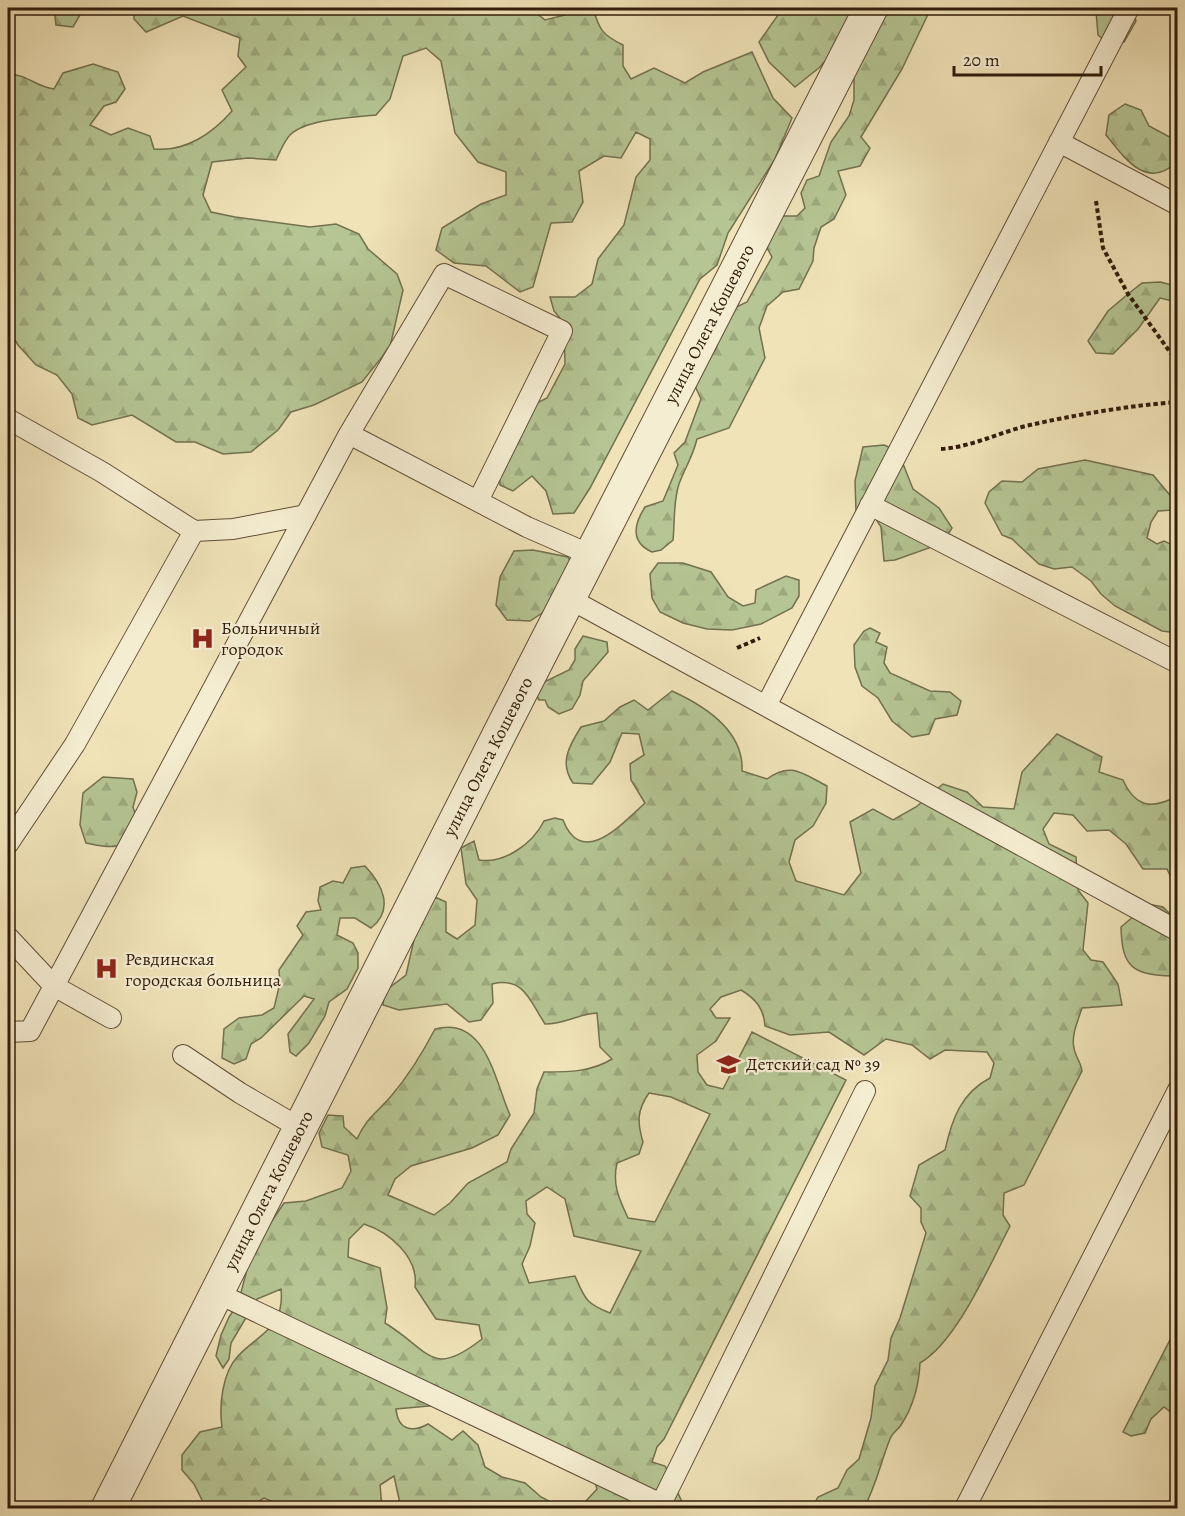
<svg xmlns="http://www.w3.org/2000/svg" width="1185" height="1516" font-family="Alegreya,serif">
<style>
.forest{fill:url(#forest-firs);stroke:#72704e;stroke-width:1.5;fill-rule:evenodd}
.lines{fill:none;stroke-linecap:round;stroke-linejoin:round}
.service-casing{stroke:#604e36;stroke-width:22}
.tertiary-casing{stroke:#604e36;stroke-width:35}
.path{stroke:#301c0a;stroke-width:4;stroke-dasharray:4.5 3;stroke-linecap:butt}
.service{stroke:#f5edd1;stroke-width:20}
.tertiary{stroke:#f5edd1;stroke-width:33}
.labels{text-anchor:middle;dominant-baseline:central;stroke-width:4.5;stroke-linejoin:round;paint-order:stroke}
.street-label{font-size:18px;fill:#301c0a;stroke:#f5edd1}
.poi-label{font-size:18px;fill:#301c0a;stroke:#f5edd1;text-anchor:start}
</style>
<defs>
<pattern id="forest-firs" width="22" height="20" patternUnits="userSpaceOnUse" patternTransform="scale(1.5)"><rect width="22" height="20" fill="#b5c593"/><path d="M5 1l3.5 6h-7zM16 11l3.5 6h-7z" fill="#9ca97d"/></pattern>
</defs>
<rect width="100%" height="100%" fill="#f0e3b8"/>
<filter id="stains"><feTurbulence type="fractalNoise" baseFrequency=".00333" numOctaves="4"/><feColorMatrix values="0 0 0 0 .2 0 0 0 0 .09 0 0 0 0 .02 0 0 0 .5 -.17"/></filter>
<radialGradient id="worn" r=".72"><stop offset=".6" stop-color="#630" stop-opacity="0"/><stop offset="1" stop-color="#630" stop-opacity=".3"/></radialGradient>
<path class="forest" d="M54,8H84L73,27L56,25Z
M134,8H530L545,20L593,8C599,29 602,35 623,45V66L631,79L654,68L685,83L703,72L752,52L773,98L792,118L775,159L728,233L717,265L700,279L590,488L574,513L553,514L546,491L532,476L513,491L500,485L499,458L523,410L547,398L565,364L564,323L554,311L550,297H575L592,284L598,259L624,225L636,177L650,160V139L636,132L621,158L604,156L579,171L583,202L572,222L551,223L533,287L520,292L486,266L454,263L436,250L442,228L481,204L506,195V172L478,162L455,133L441,61L426,48L403,56L390,99L376,115C355,117 306,119 290,135C284,141 280,152 276,160L248,158L212,162L203,195L211,212L235,217L310,227L336,224L359,234L368,249L397,274L403,290L390,347L362,382L314,405L291,412L278,430L251,452L223,454L195,442H176L132,415L92,425L78,418L72,394L57,375L36,365L18,345L8,328V74C29,75 34,86 54,89L63,73L93,64L118,72L125,89L116,102L104,106L90,125L111,135L128,128L150,136L154,149C185,152 212,134 232,111L222,90L246,67L238,56L240,38L183,16L146,32L134,19Z
M783,8H859L835,49L820,67L795,87L769,62L759,42Z
M871,8H941H931L902,69L861,137L870,148L860,166L838,171L846,195L834,219L821,227L814,248L813,261L799,289L783,292L767,306L759,328L765,358L729,428L697,439C693,456 685,468 679,484C673,502 675,521 673,540L661,550L652,552C630,542 634,524 645,507L663,501L678,465L674,453L685,442L701,399L695,386L702,365L716,349L720,329L734,308L747,302L772,257L766,246L781,216H797L805,208L801,193L807,180L819,176L831,142L849,116L854,100V63Z
M1092,8H1132L1136,21L1124,42L1109,45L1098,35L1096,11Z
M1125,104L1141,110L1149,126L1177,141V162C1147,190 1126,160 1106,135L1109,115Z
M1160,282L1177,286V302L1160,298L1138,329L1113,354L1096,353L1088,341L1108,311L1128,294L1142,283Z
M884,445L898,451L913,489L939,508L952,528L943,543L895,560L884,561L881,527L874,516L856,512L855,481L863,447Z
M1085,460L1153,475L1174,500L1172,510L1158,511L1151,522L1147,538L1157,544L1164,541L1177,547V633L1162,631L1115,606L1101,594L1091,581L1072,567L1054,569L1039,564L1012,539L1002,535L985,503L989,492L1002,481L1022,482L1038,469Z
M533,550L568,557L575,569L548,609L530,621L507,620L496,605L500,577L514,551Z
M658,563H683L711,572L728,597L743,606L755,603L756,590L786,576L799,580V596L792,608L761,624L732,630L707,629L683,623L660,612L652,598L650,574Z
M870,628L880,633L876,642L887,647L884,663L890,673L930,691L950,692L961,701L957,715L935,719L929,734L912,737L892,721L878,698L862,686L855,667L854,645L864,631Z
M583,636L607,642L608,652L583,681L580,695L572,709L559,714L548,707L545,700H539L536,695L542,683L569,670L575,660V649Z
M672,691C705,706 744,731 742,771L767,779C791,761 803,774 827,786L826,803L813,826L795,840L789,862L796,881L844,895L861,873L850,822L873,809L893,820L916,807L943,784L967,792L983,807L1014,809L1022,772L1057,734L1102,757L1099,772L1123,780C1135,807 1152,810 1177,796V891L1167,869H1143L1126,844L1109,830L1087,831L1073,815L1054,813L1043,829L1049,844L1076,857L1078,890L1088,903L1083,950L1091,960L1103,962L1118,984L1122,1005L1082,1008C1078,1021 1071,1035 1074,1048C1075,1056 1081,1062 1082,1071L1024,1185L1004,1193L1003,1215L1010,1226C990,1264 957,1342 920,1363C919,1384 913,1407 901,1425C898,1430 892,1433 890,1439C880,1464 877,1483 864,1508H812L818,1497L838,1488L847,1470L859,1459L871,1418L875,1386L888,1360L891,1338L900,1318L926,1233L921,1222V1208L910,1196L919,1165L945,1150C952,1119 961,1093 990,1078L994,1063L987,1052L945,1050L930,1059L912,1045L886,1039L864,1055L829,1032L790,1035L765,1026C764,1009 756,999 741,990L721,997L710,1009L716,1018H730L716,1041L697,1055L698,1072L707,1085L723,1089L752,1032L846,1080L664,1439L657,1447L652,1462L665,1466L685,1508H401L394,1476L380,1485L382,1508H288L264,1498L247,1508H206L194,1484L182,1470V1455L200,1432L222,1427C219,1406 222,1373 238,1356C260,1333 285,1328 281,1289L257,1299L231,1343L229,1359L223,1368L216,1356L221,1335L229,1317L238,1304L252,1250L284,1203L306,1201L342,1188L351,1171L348,1155L322,1147L319,1133L328,1115L343,1116L344,1127L357,1139C367,1117 377,1113 392,1095C409,1075 423,1052 435,1029C486,1015 495,1082 510,1115L498,1135L472,1148L411,1166L395,1179L388,1195L434,1215L450,1203L468,1183L507,1162L511,1149L534,1113L537,1089L544,1072C569,1072 591,1072 612,1059L600,1047L597,1013C578,1014 565,1024 545,1024C530,1001 524,976 492,984L493,1003L481,1020L469,1022L447,1004L399,1010L383,1005L385,991L406,975L415,935L435,897L446,902V932L457,939L475,925L477,900L466,884L461,848L474,841L479,860C505,864 533,843 544,821L555,818L563,820C582,869 622,824 645,803L631,780L630,764L644,755L639,734L622,733L610,762L592,784L573,783C559,763 569,746 581,727L604,721L620,707L634,700L648,710ZM649,1093L671,1097L710,1114L655,1222L628,1218C619,1199 612,1184 617,1163L639,1154L643,1142C637,1122 637,1110 649,1093ZM547,1187L565,1199L574,1236L641,1251L610,1313C586,1304 585,1299 575,1276L529,1283L522,1264L530,1246L535,1223L527,1214L526,1201ZM364,1224C389,1232 419,1257 415,1287L436,1319L479,1325L482,1339C431,1379 431,1351 385,1323L387,1308L380,1268L348,1257L349,1239ZM440,1405L482,1419L490,1434L594,1478L597,1489L585,1502L562,1508L541,1497L525,1483L502,1477L485,1467L478,1445L463,1431L452,1440L428,1424C412,1433 398,1430 396,1409Z
M103,777L133,779L137,792L133,807L139,826C121,850 115,849 86,843L80,825L83,793Z
M365,866C382,884 395,909 371,928L355,918H340L337,935L353,943L358,953V968L347,989L329,1002L325,1016L309,1043L296,1056L290,1052L288,1034L314,999L304,996L261,1038L251,1044L246,1059L234,1064L222,1058L224,1029L239,1018L262,1015L274,1008L280,983L279,970L303,935L297,926L306,912L321,910L318,901L320,887L333,881L343,883L351,868Z
M1148,904L1163,907L1178,922V961L1173,976C1132,975 1122,967 1121,927Z
M1177,1326V1417L1164,1407L1151,1419L1145,1433L1131,1436L1123,1432Z"/>
<g class="lines">
<defs>
<path id="service" d="M1059,142L1178,205
M8,419L102,472L194,531L233,529L306,515
M349,434L444,274L562,331L478,501
M870,505L1178,663
M570,599L1178,931
M766,706L1129,8
M8,844L75,744L194,531
M8,937L54,986L111,1018
M8,1032L30,1031L349,434L527,527L591,555
M183,1055L240,1093L300,1128
M217,1293L661,1504L865,1091
M965,1508L1178,1090"/>
<g id="tertiary">
<path id="s1" d="M108,1508L508,717L871,8"/>
</g>
</defs>
<use href="#service" class="service-casing"/>
<use href="#tertiary" class="tertiary-casing"/>
<path class="path" d="M1096,201L1103,248L1128,294L1178,363
M941,449C972,447 1000,432 1030,425C1075,415 1132,405 1178,402
M737,648L760,638"/>
<use href="#service" class="service"/>
<use href="#tertiary" class="tertiary"/>
</g>
<defs>
<symbol id="hospital-bare" viewBox="-9 -9 18 18"><path d="M-5-5h3v3.5h4V-5h3V5h-3V1.5h-4V5h-3Z" fill="#8f2418" stroke="#f5edd1" stroke-width="2.5" paint-order="stroke"/></symbol>
<symbol id="school-bare" viewBox="-9 -9 18 18"><path d="M0-5L7-2L0 1L-7-2ZM-4 1L0 2.5L4 1V4Q0 6-4 4Z" fill="#8f2418" stroke="#f5edd1" stroke-width="2.5" paint-order="stroke"/></symbol>
</defs>
<g fill-rule="evenodd">
<use href="#hospital-bare" x="186" y="622" width="33" height="33"/>
<use href="#hospital-bare" x="90" y="952" width="33" height="33"/>
<use href="#school-bare" x="712" y="1048" width="33" height="33"/>
</g>
<g class="labels">
<g class="street-label">
<text stroke="none"><textPath href="#s1" startOffset="1328">улица Олега Кошевого</textPath></text>
<text stroke="none"><textPath href="#s1" startOffset="842">улица Олега Кошевого</textPath></text>
<text stroke="none"><textPath href="#s1" startOffset="356">улица Олега Кошевого</textPath></text>
</g>
<g class="poi-label">
<text x="221" y="628">Больничный<tspan x="221" dy="21">городок</tspan></text>
<text x="125" y="959">Ревдинская<tspan x="125" dy="21">городская больница</tspan></text>
<text x="746" y="1064">Детский сад № 39</text>
</g>
</g>
<rect width="1185" height="1516" fill="none" stroke="#f0e3b8" stroke-width="30"/>
<rect x="9" y="9" width="1167" height="1498" fill="none" stroke="#301c0a" stroke-width="3"/>
<rect x="15" y="15" width="1155" height="1486" fill="none" stroke="#301c0a" stroke-width="1.5"/>
<path d="M954 66v9h147v-9" fill="none" stroke="#301c0a" stroke-width="3"/>
<text x="963" y="66" font-size="18" fill="#301c0a" stroke="#f5edd1" stroke-width="4.5" paint-order="stroke">20 m</text>
<rect width="100%" height="100%" filter="url(#stains)"/>
<rect width="100%" height="100%" fill="url(#worn)"/>
</svg>
